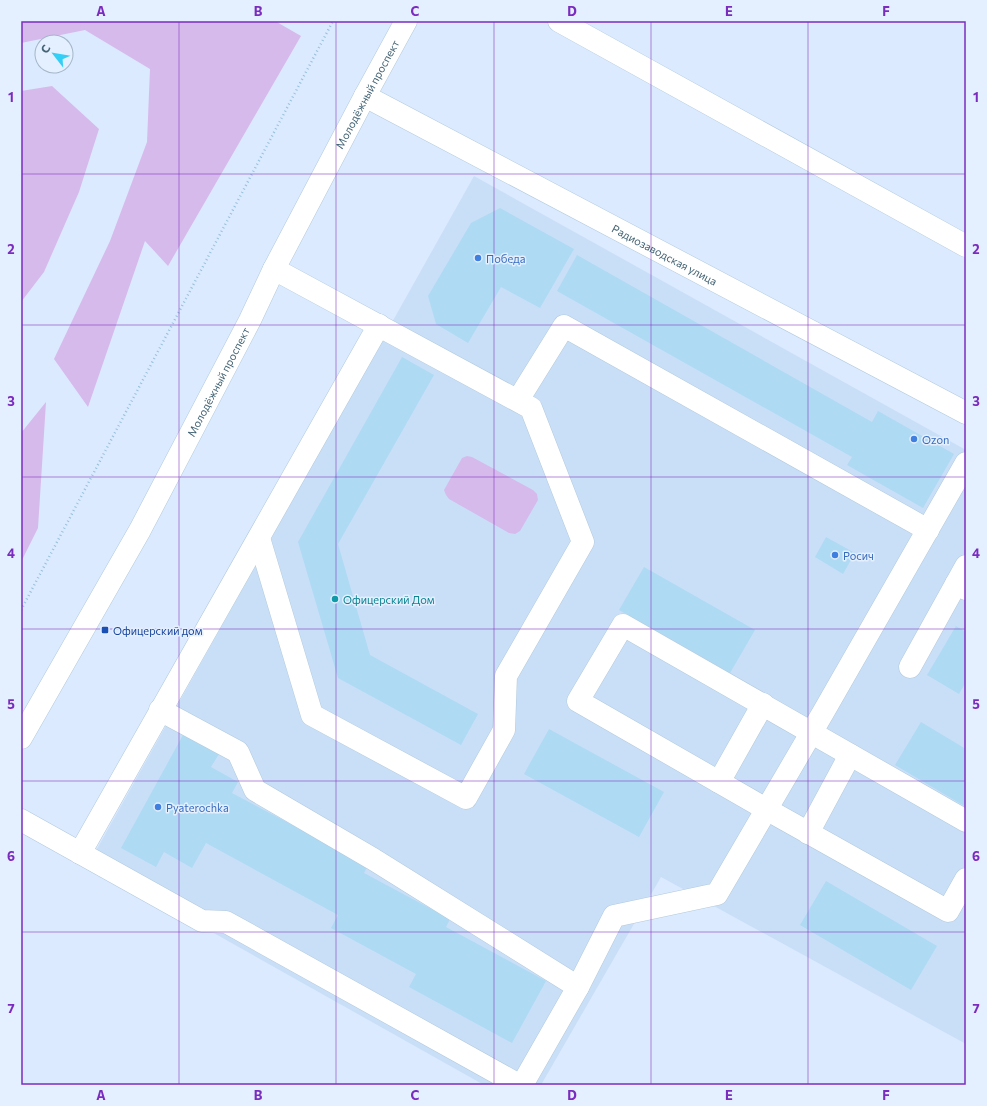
<svg xmlns="http://www.w3.org/2000/svg" width="987" height="1106" font-family="Commissioner,sans-serif">
<style>
.residential{fill:#c9dff7}
.green{fill:#d6baec}
.building{fill:#afdaf3}
.lines{fill:none;stroke-linecap:round;stroke-linejoin:round}
.minor-casing{stroke:#b2cadd;stroke-width:23}
.path{stroke:#95c1da;stroke-width:2.5;stroke-dasharray:1 3;stroke-linecap:butt}
.minor{stroke:#fff;stroke-width:22}
.grid{fill:none;stroke:#7b2cbf;stroke-width:1;stroke-opacity:0.55}
.shop-dot{fill:#3f7fe0;stroke:#e4efff;stroke-width:1.5}
.culture-dot{fill:#0f9aa8;stroke:#e4efff;stroke-width:1.5}
.transit-dot{fill:#1a4fb4;stroke:#e4efff;stroke-width:1.5}
.labels{text-anchor:middle;dominant-baseline:central;stroke-width:3;stroke-linejoin:round;paint-order:stroke}
.street-label{font-size:11px;fill:#436475;stroke:#e4efff}
.shop-label{font-size:11px;fill:#366cbe;stroke:#e4efff;text-anchor:start}
.culture-label{font-size:11px;fill:#0d838f;stroke:#e4efff;text-anchor:start}
.transit-label{font-size:11px;fill:#164399;stroke:#e4efff;text-anchor:start}
.neatline{fill:none;stroke:#7b2cbf;stroke-width:1.5}
.grid-label{font-size:13px;text-anchor:middle;font-weight:bold;fill:#7b2cbf}
</style>
<rect width="100%" height="100%" fill="#dbeafe"/>
<path class="residential" d="M474,176L966,450V1044L661,877L541,1085H484L89,863Z"/>
<path class="green" d="M21,21H275L301,36L168,266L145,241L88,407L54,359L110,241L147,142L150,69L85,30L21,43Z
M52,86L99,129L79,192L44,272L21,302V91Z
M46,402L38,528L21,562V433Z
M467,456L472,457L533,490L537,494L538,500L520,531L515,534L509,533L449,499L446,495L444,490L462,458Z"/>
<path class="building" d="M500,208L574,249L540,308L501,287L468,343L436,324L428,296L471,223Z
M577,255L872,422L878,411L954,454L923,508L847,465L852,457L557,291Z
M402,357L434,375L338,544L370,655L478,714L461,745L338,678L298,542Z
M826,537L855,553L843,574L815,557Z
M644,567L755,630L730,673L619,610Z
M956,626L966,632V682L959,694L927,675Z
M921,722L966,749V807L895,765Z
M549,729L664,792L639,837L524,774Z
M183,735L219,754L211,767L238,782L232,793L368,865L364,873L450,919L446,927L546,981L512,1043L409,987L416,974L331,928L338,915L206,843L192,868L164,852L156,867L121,848Z
M826,881L937,946L911,990L800,925Z"/>
<g class="lines">
<defs>
<g id="minor">
<path d="M559,21L966,246"/>
<path id="s1" d="M365,96L966,413"/>
<path d="M518,400L564,326L928,530"/>
<path d="M259,538L312,715L466,798L504,730L506,676L583,542L531,408L274,269"/>
<path d="M966,566L956,584L966,589"/>
<path d="M910,667L956,584"/>
<path d="M160,710L238,752L255,790L373,859L578,987L522,1085"/>
<path id="s2" d="M21,738L140,530L250,320L274,269L365,96L406,21"/>
<path d="M719,782L763,704"/>
<path d="M21,820L202,921L226,922L519,1085"/>
<path d="M966,821L623,625L578,701L766,809L948,911L966,879"/>
<path d="M808,833L850,755"/>
<path d="M80,853L379,325"/>
<path d="M578,987L614,916L717,894L824,711L966,463"/>
</g>
</defs>
<use href="#minor" class="minor-casing"/>
<path class="path" d="M21,610L333,21"/>
<use href="#minor" class="minor"/>
</g>
<path class="grid" d="M179,21V1085M336,21V1085M494,21V1085M651,21V1085M808,21V1085M21,174H966M21,325H966M21,477H966M21,629H966M21,781H966M21,932H966"/>
<g class="shop-dot">
<circle cx="478" cy="258" r="4"/>
<circle cx="914" cy="439" r="4"/>
<circle cx="835" cy="555" r="4"/>
<circle cx="158" cy="807" r="4"/>
</g>
<circle class="culture-dot" cx="335" cy="599" r="4"/>
<rect class="transit-dot" x="101" y="626" width="8" height="8" rx="2"/>
<g class="labels">
<g class="street-label">
<text stroke="none"><textPath href="#s2" startOffset="731">Молодёжный проспект</textPath></text>
<text stroke="none"><textPath href="#s1" startOffset="339">Радиозаводская улица</textPath></text>
<text stroke="none"><textPath href="#s2" startOffset="407">Молодёжный проспект</textPath></text>
</g>
<g class="shop-label">
<text x="486" y="258">Победа</text>
<text x="922" y="439">Ozon</text>
<text x="843" y="555">Росич</text>
<text x="166" y="807">Pyaterochka</text>
</g>
<g class="culture-label">
<text x="343" y="599">Офицерский Дом</text>
</g>
<g class="transit-label">
<text x="113" y="630">Офицерский дом</text>
</g>
</g>
<rect width="987" height="1106" fill="none" stroke="#e4efff" stroke-width="44"/>
<g transform="translate(54 54) rotate(301)"><circle r="19" fill="#e4efff" stroke="#a4b7c8"/>
<path d="M0-3L7 15L0 10L-7 15Z" fill="#34cff5"/>
<text y="-6" font-size="11" font-weight="bold" text-anchor="middle" fill="#436475">С</text>
</g>
<rect x="22" y="22" width="943" height="1062" class="neatline"/>
<g class="grid-label">
<text x="101" y="16">A</text>
<text x="258" y="16">B</text>
<text x="415" y="16">C</text>
<text x="572" y="16">D</text>
<text x="729" y="16">E</text>
<text x="886" y="16">F</text>
<text x="11" y="102">1</text>
<text x="976" y="102">1</text>
<text x="11" y="254">2</text>
<text x="976" y="254">2</text>
<text x="11" y="406">3</text>
<text x="976" y="406">3</text>
<text x="11" y="558">4</text>
<text x="976" y="558">4</text>
<text x="11" y="709">5</text>
<text x="976" y="709">5</text>
<text x="11" y="861">6</text>
<text x="976" y="861">6</text>
<text x="11" y="1013">7</text>
<text x="976" y="1013">7</text>
<text x="101" y="1100">A</text>
<text x="258" y="1100">B</text>
<text x="415" y="1100">C</text>
<text x="572" y="1100">D</text>
<text x="729" y="1100">E</text>
<text x="886" y="1100">F</text>
</g>
</svg>
